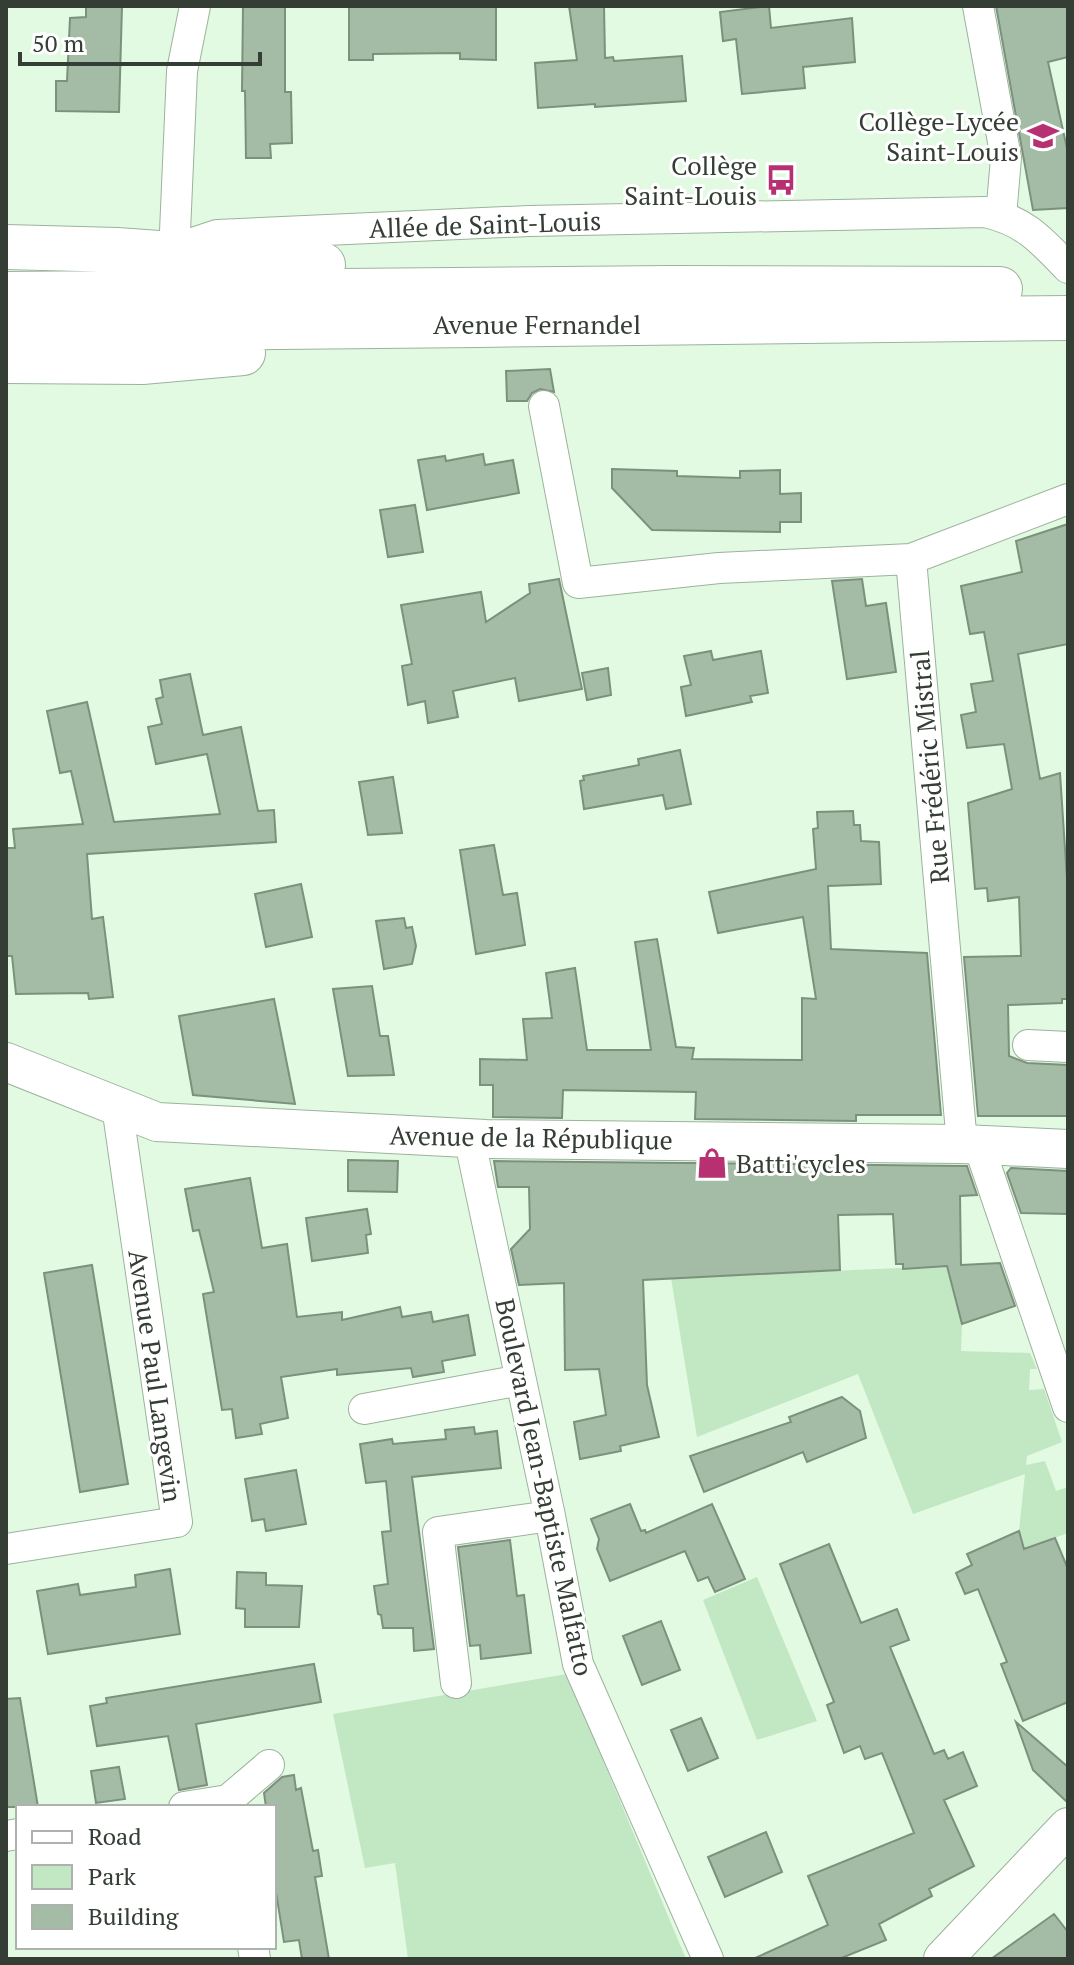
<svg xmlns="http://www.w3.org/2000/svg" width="1074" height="1965" font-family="'PT Serif',serif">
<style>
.green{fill:#c2e7c3}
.building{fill:#a4bba5;stroke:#7b917c;stroke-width:2}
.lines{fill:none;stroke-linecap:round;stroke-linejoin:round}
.minor-casing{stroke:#9cb29c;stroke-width:32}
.tertiary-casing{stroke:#9cb29c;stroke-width:40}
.secondary-casing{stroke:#9cb29c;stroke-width:46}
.minor{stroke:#fff;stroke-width:30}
.tertiary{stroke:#fff;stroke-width:38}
.secondary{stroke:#fff;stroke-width:44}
.labels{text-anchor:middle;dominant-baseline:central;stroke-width:6;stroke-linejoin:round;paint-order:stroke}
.poi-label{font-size:26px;fill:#353e35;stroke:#fff;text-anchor:end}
.street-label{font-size:26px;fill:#353e35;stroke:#fff}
</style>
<rect width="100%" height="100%" fill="#e2fae2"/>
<path class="green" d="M946,1266L962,1324L961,1351L1030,1353L1037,1369H1030L1029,1390L1044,1389L1062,1442L1027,1456L1026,1465L1045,1461L1056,1491L1068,1487V1533L1025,1549L1019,1531L1025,1474L913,1514L858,1374L697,1437L671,1278Z
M757,1577L817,1721L757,1740L703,1600Z
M567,1674L686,1959H408L395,1863L365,1868L333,1714Z"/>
<path class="building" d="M86,6H122L119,112L56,111V81H67L70,18L86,17Z
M243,6H285V92H291L292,143L270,144L271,158H246L245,91H242Z
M349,6H496V60L460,59V53L373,54V60H349Z
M569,6H604L605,58L613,57L614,61L682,56L686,101L595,107V104L538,108L535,63L577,60Z
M769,6L771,28L852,18L855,62L803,67L805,88L742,94L736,39L723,41L720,12Z
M996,6H1068V57L1048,62L1068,153V208L1033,210Z
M550,369L554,392L540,389L532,393L527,401H507L506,371Z
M483,454L485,465L513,460L519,493L427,510L418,460L445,456L446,461Z
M612,469L677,471V476L740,478V471L780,470V494L801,493V522H780V532L652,530L612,488Z
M415,505L423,552L388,557L380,510Z
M1068,524V644L1018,654L1040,779L1060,773L1068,894V999H1062V1003L1008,1005L1009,1056L1027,1063L1068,1065V1116H978L964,957L1021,956L1019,897L988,901L987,888L975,889L968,803L1012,789L1004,744L967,748L961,715L976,712L971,684L993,681L984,632L970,634L961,586L1022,572L1016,541Z
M559,579L582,689L519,701L515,678L453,691L458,717L428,723L425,701L408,705L402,666L412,664L401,605L481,592L486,622L530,593L529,584Z
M862,579L866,606L886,603L896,672L847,679L832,581Z
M711,651L713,660L761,651L768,693L750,696L752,702L686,716L681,687L691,685L684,656Z
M608,668L611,695L587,700L582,673Z
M190,674L203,735L241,727L258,811L274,810L276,842L87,854L92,919L103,917L113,997L89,999L88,993L16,994L12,956H6V848H15L13,829L83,824L71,771L60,773L47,711L87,702L114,822L220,814L207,754L156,764L148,727L162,724L156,699L163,697L160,680Z
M680,750L691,804L666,809L663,795L584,809L580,781L584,780L583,776L639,765L638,759Z
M393,777L402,833L368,835L359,782Z
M853,811L854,825H860L861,841L879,842L881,884L828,886L831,949L927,953L941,1115H856V1121L695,1119L696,1092L563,1090L562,1118L493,1117V1085H480V1059L527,1060L523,1019L552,1018L546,973L575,968L587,1050H651L635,942L657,939L676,1047L694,1048L692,1059L802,1060V998L816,999L803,917L718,933L709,892L816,869L813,829L818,828L817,812Z
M494,845L503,895L517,893L525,945L476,954L460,850Z
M301,884L312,937L266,947L255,894Z
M404,918L406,928L412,927L416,946L412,964L384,969L376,921Z
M372,986L380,1036H388L394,1075L348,1076L333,989Z
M274,999L295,1104L193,1095L179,1016Z
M348,1160L398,1161L397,1192L348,1191Z
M494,1161L967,1166L977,1195L960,1196L961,1265L1000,1263L1015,1306L962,1324L947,1266L903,1269V1264H896L893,1214L838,1215L840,1270L643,1280L647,1385L659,1437L620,1446L621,1451L580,1459L574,1422L606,1415L599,1369L565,1370L564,1283L519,1285L511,1249L530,1229L529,1187H498Z
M1011,1168L1068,1171V1214L1021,1213L1007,1173Z
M250,1178L262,1248L287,1244L297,1317L342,1312V1320L400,1307L402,1317L431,1312L433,1322L468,1315L475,1355L442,1361L444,1372L413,1377L411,1368L337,1375V1369L281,1377L288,1418L260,1424L262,1434L236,1438L232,1409L222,1410L203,1294L214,1292L199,1230L193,1231L185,1189Z
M367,1209L371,1234L366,1235L368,1253L312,1261L306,1218Z
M92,1265L128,1484L80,1492L44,1273Z
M842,1397L860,1411L866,1438L807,1462L803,1452L704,1492L690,1456L791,1422L789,1417Z
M474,1427L475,1434L497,1431L501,1468L412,1477L434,1649L414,1651L413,1628H383L381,1615L378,1614L374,1586L388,1584L382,1532L391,1531L386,1481L366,1483L360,1444L392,1439L393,1444L446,1439L445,1430Z
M296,1470L306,1524L266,1531L264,1519L252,1521L245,1479Z
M630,1504L641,1531L645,1530L646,1533L712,1504L745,1579L715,1592L708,1577L698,1581L685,1551L610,1581L597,1549L599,1539L591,1519Z
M1019,1531L1024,1549L1055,1538L1068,1569V1702L1023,1721L1001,1664L1007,1662L978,1589L965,1594L956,1573L972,1565L967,1554Z
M510,1540L517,1596L524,1595L531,1653L481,1659L480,1645L470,1646L458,1547Z
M829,1544L861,1623L897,1609L909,1640L890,1647L934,1754L944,1750L948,1759L963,1752L977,1786L944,1800L974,1866L929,1889L932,1896L879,1924L886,1940L839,1959H753L828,1925L808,1876L914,1833L882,1753L865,1759L860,1746L844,1753L827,1705L834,1702L780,1564Z
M170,1569L180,1634L48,1654L37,1591L78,1584L80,1595L136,1587L135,1575Z
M237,1572L266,1573V1585L302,1586L299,1627H245V1609L236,1608Z
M661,1621L680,1670L642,1685L623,1636Z
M314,1664L321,1702L196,1724L207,1785L179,1790L168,1736L97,1746L90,1706L107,1703L106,1698Z
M20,1698L38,1807H6V1699Z
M701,1718L718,1758L688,1771L671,1730Z
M1016,1722L1068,1767V1803L1033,1770Z
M119,1767L125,1799L96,1803L91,1771Z
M294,1775L296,1790L301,1788L313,1851L318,1850L322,1876L315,1877L329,1959H302L299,1940L284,1942L274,1880V1807H266L264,1793L282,1777Z
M766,1832L782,1872L725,1897L708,1857Z
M1054,1914L1068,1932V1959H991Z"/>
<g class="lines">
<defs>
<path id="minor" d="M978,6L1006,158L1001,216
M179,252L193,243L217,235L529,221L985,212C1025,221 1041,240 1068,268
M174,255L182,71L195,6
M544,406L578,583L719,568L911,559
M1028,1045L1068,1047
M469,1137L550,1516L578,1664L708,1959
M962,1144L911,559L1068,499
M979,1146L1068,1407
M364,1409L521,1380
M6,1549L177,1522L117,1106
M456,1683L438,1532L550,1516
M228,1800L269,1765
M184,1807L228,1800
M6,1836L18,1834
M253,1947L255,1959"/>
<path id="tertiary" d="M6,1062L157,1122L486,1139L962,1144L1068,1149
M943,1959L1068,1827"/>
<path id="secondary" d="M6,247L117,250L323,265
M6,294L670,288L1000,289
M6,330C360,325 714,324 1068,318
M6,361L142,362L243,353"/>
</defs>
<use href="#minor" class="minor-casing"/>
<use href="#tertiary" class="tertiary-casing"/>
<use href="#secondary" class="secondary-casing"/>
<use href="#minor" class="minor"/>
<use href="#tertiary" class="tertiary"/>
<use href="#secondary" class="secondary"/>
</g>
<defs>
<symbol id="school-bare" viewBox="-9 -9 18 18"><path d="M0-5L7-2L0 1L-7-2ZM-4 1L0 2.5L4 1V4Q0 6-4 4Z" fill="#b73071" stroke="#fff" stroke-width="2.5" paint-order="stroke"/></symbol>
<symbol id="bus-bare" viewBox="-9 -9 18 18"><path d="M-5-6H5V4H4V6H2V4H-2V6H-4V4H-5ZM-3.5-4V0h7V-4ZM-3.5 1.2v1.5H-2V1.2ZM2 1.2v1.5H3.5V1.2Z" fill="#b73071" stroke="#fff" stroke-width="2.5" paint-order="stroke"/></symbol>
<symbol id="shop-bare" viewBox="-9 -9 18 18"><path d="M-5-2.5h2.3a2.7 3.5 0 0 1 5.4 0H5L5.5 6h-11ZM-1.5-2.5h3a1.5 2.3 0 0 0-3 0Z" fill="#b73071" stroke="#fff" stroke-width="2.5" paint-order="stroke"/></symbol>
</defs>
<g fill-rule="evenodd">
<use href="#school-bare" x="1021" y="114" width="44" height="44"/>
<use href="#bus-bare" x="759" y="158" width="44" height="44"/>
<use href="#shop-bare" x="690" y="1141" width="44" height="44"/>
</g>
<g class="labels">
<g class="poi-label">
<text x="1019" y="121">Collège-Lycée<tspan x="1019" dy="30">Saint-Louis</tspan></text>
<text x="757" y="165">Collège<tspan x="757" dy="30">Saint-Louis</tspan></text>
<text x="736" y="1163" text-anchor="start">Batti'cycles</text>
</g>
<g class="street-label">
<text transform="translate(485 224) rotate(-2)">Allée de Saint-Louis</text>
<text x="537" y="324">Avenue Fernandel</text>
<text transform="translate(929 767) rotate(-95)">Rue Frédéric Mistral</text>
<text transform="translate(531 1137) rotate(1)">Avenue de la République</text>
<text transform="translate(156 1376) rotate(82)">Avenue Paul Langevin</text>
<text transform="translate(545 1487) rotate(78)">Boulevard Jean-Baptiste Malfatto</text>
</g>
</g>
<rect width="1074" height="1965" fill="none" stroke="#353e35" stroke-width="16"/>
<rect x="16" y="1805" width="260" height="144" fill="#ffffff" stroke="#aeb2ae" stroke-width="2"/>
<rect x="32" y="1831" width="40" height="12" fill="#ffffff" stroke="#aeb2ae" stroke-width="2"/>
<text x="88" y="1845" font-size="24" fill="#353e35">Road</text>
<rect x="32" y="1865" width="40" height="24" fill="#c2e7c3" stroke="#aeb2ae" stroke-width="2"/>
<text x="88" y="1885" font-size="24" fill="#353e35">Park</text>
<rect x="32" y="1905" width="40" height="24" fill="#a4bba5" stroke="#aeb2ae" stroke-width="2"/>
<text x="88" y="1925" font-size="24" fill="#353e35">Building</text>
<path d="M20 52v12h240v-12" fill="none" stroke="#353e35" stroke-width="4"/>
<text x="32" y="52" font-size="24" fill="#353e35" stroke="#ffffff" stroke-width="6" paint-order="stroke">50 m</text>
</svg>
